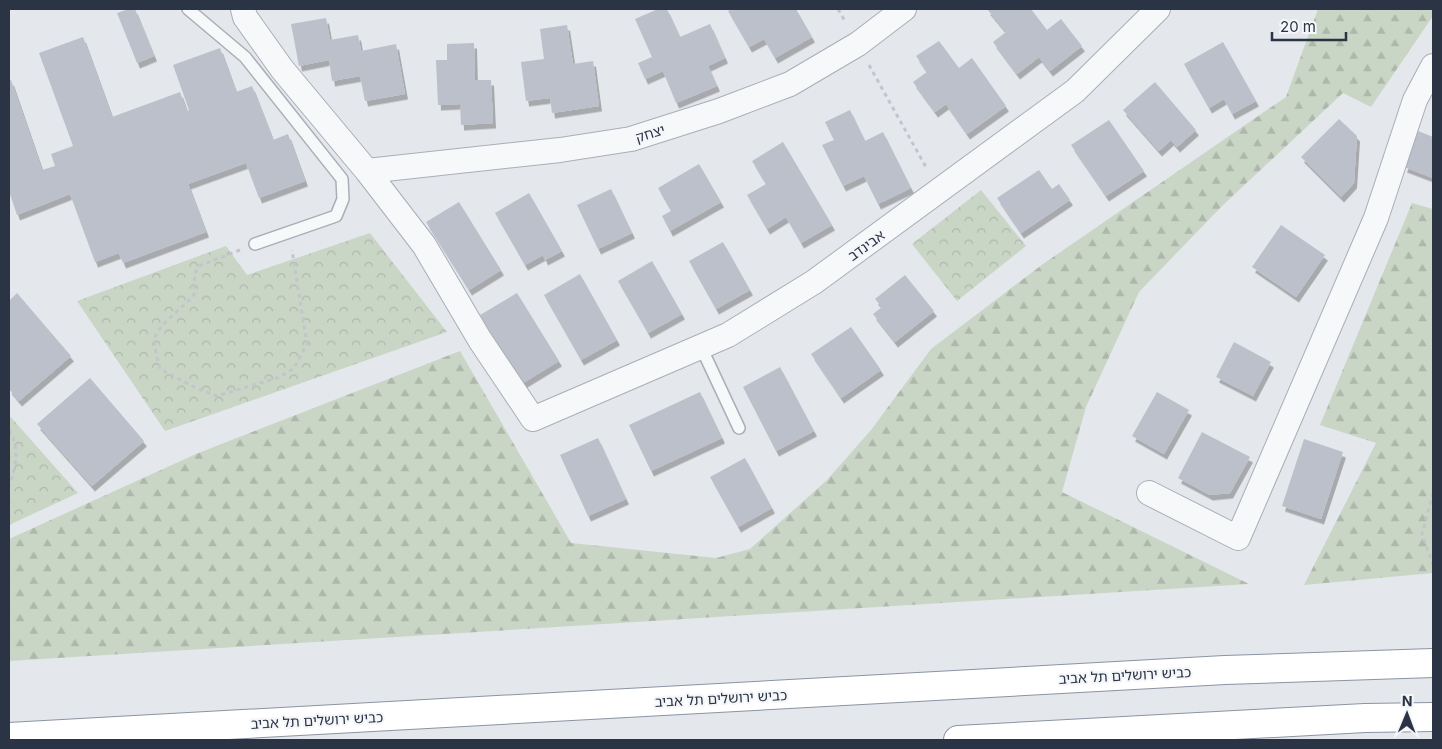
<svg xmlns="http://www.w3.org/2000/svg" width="1442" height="749" font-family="Inter,'Noto Sans Hebrew',sans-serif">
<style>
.forest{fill:url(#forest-firs)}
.park{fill:url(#park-crowns)}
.building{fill:#bbc0ca;filter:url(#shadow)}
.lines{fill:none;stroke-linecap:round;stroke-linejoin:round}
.lane-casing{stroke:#a9aeb7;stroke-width:14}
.street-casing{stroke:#a9aeb7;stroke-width:26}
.highway-casing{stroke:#8b94a3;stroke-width:30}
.path{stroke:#c2c5cb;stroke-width:3;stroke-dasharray:4 4;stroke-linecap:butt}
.lane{stroke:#f7f8fa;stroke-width:11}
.street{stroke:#f7f8fa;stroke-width:24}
.highway{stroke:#fff;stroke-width:28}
.labels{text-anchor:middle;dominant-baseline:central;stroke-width:4.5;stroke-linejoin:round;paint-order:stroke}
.street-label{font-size:14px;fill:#2b3445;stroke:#f4f6f9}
</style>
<defs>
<pattern id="forest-firs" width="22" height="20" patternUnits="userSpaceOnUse" patternTransform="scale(1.25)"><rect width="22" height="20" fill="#c9d6c5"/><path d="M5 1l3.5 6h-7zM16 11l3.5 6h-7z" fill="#adb8ab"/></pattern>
<pattern id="park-crowns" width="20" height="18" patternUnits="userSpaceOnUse" patternTransform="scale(1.25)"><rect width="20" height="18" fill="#c9d6c5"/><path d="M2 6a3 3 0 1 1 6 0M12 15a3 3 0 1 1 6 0" fill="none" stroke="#adb8ab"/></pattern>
<filter id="shadow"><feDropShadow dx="3" dy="5.5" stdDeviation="0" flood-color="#0004"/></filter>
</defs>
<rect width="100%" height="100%" fill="#e4e7ec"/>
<path class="forest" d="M1318,9H1433V16L1371,107L1343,93L1222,206L1139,292L1086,407L1062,492L1249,584L9,661V539L196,454L460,351L571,543L716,558L750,549L827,480L871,430L931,349L1043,264L1286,97Z
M1412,203L1433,209V573L1304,585L1376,443L1320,425Z"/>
<path class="park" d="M981,190L1026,246L957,301L912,244Z
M370,233L447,332L165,431L77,301L226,246L247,275Z
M9,415L78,493L9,525Z"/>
<path class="building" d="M129,9H135L154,56L137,63L117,13Z
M658,9H667L680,37L710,24L725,58L708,66L717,86L676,103L663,71L645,79L638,63L652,57L635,19Z
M733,9H796L812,37L775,58L764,39L749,47L728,11Z
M987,9H1031L1047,30L1061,19L1082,46L1050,71L1039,57L1017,74L993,42L1006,32Z
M326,18L330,40L358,35L361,51L396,44L405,94L365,101L360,76L332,81L329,60L299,66L291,24Z
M567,25L573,64L593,61L599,106L552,113L550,98L526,101L521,62L544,59L540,29Z
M83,37L112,117L180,92L187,112L189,110L173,65L220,48L236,92L252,86L273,140L288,134L305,181L259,198L246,163L188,184L206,232L123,263L119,253L95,262L70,194L17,215L9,191V81L11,80L42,170L55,166L51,154L73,146L39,53Z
M939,41L959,68L972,58L1006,106L967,134L946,104L935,112L913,82L927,72L916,56Z
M1223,42L1256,101L1232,114L1224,99L1209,108L1184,64Z
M474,43L475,80H491L493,123L461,125L460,104L438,105L436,60H447V44Z
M1155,82L1196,130L1177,147L1171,140L1159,151L1123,110Z
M850,110L865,141L883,132L911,188L878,204L864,176L843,186L822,145L834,140L825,122Z
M1339,119L1357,136L1354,183L1341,197L1301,157Z
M1109,120L1144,171L1106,196L1071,145Z
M1418,131L1433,137V178L1404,167Z
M783,142L832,225L801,243L786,217L767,229L747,195L766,184L752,161Z
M699,164L721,202L670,231L662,216L671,211L658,188Z
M1039,170L1052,189L1059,184L1070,200L1021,233L997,198Z
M611,189L632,233L598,249L577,205Z
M529,193L562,251L545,260L543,255L525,265L495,213Z
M459,202L501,270L469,290L426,222Z
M1281,225L1325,255L1296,297L1252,267Z
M723,242L750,290L716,309L689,261Z
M652,261L682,314L648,333L618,281Z
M580,274L617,340L581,360L544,295Z
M905,275L934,311L895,342L873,314L882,307L875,299Z
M17,293L71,356L19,401L9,389V301Z
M517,293L559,361L523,383L480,315Z
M851,327L881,370L841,398L811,354Z
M1234,342L1271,362L1253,396L1216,377Z
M780,367L814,431L776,451L743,387Z
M90,378L144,441L92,486L37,424Z
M700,392L722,438L651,471L629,425Z
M1157,392L1189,410L1164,454L1132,436Z
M1202,432L1250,457L1230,493L1210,495L1178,478Z
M598,438L626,499L588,516L560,455Z
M1304,439L1343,452L1321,519L1282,506Z
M745,458L772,508L738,527L710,477Z"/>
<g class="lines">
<defs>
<path id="lane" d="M188,9L245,57L342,179L343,199L336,216L255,244
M701,347L739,428"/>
<path id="street" d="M243,9L245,17L282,69L367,171L424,245L480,340L533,419L728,335L814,282L1075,91L1158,9
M367,171L560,150L631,139L719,111L790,84L858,44L904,9
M1149,493L1238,538L1376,218L1415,100L1433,66"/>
<path id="highway" d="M9,737L1225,670L1433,663
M958,740L1365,718L1433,717"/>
</defs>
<use href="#lane" class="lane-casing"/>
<use href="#street" class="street-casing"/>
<use href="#highway" class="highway-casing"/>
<path class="path" d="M838,9L846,23
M869,65L927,169
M240,250L199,266L195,273L194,295C185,306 157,326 155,338C153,346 158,360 160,369L196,388L217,396L280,377L294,368L307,344L292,250
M9,430C20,447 16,468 9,486
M1433,493L1422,534L1433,565"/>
<use href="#lane" class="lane"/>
<use href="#street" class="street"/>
<use href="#highway" class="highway"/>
</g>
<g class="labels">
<g class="street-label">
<text transform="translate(650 133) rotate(-17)">יצחק</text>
<text transform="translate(866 245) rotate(-36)">אבינדב</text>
<text transform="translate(1125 675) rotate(-3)">כביש ירושלים תל אביב</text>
<text transform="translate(721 698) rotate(-3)">כביש ירושלים תל אביב</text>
<text transform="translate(317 720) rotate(-3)">כביש ירושלים תל אביב</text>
</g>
</g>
<rect width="1442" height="749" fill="none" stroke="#2b3445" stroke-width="20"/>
<g transform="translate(1407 714) rotate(1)" stroke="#f4f6f9" stroke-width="4" paint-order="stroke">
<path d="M0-4L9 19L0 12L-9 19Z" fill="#2b3445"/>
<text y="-8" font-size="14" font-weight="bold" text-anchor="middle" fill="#2b3445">N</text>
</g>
<path d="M1272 32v8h74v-8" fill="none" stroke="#2b3445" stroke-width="2.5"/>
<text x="1280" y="32" font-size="15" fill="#2b3445" stroke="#f4f6f9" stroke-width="4" paint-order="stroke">20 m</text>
</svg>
